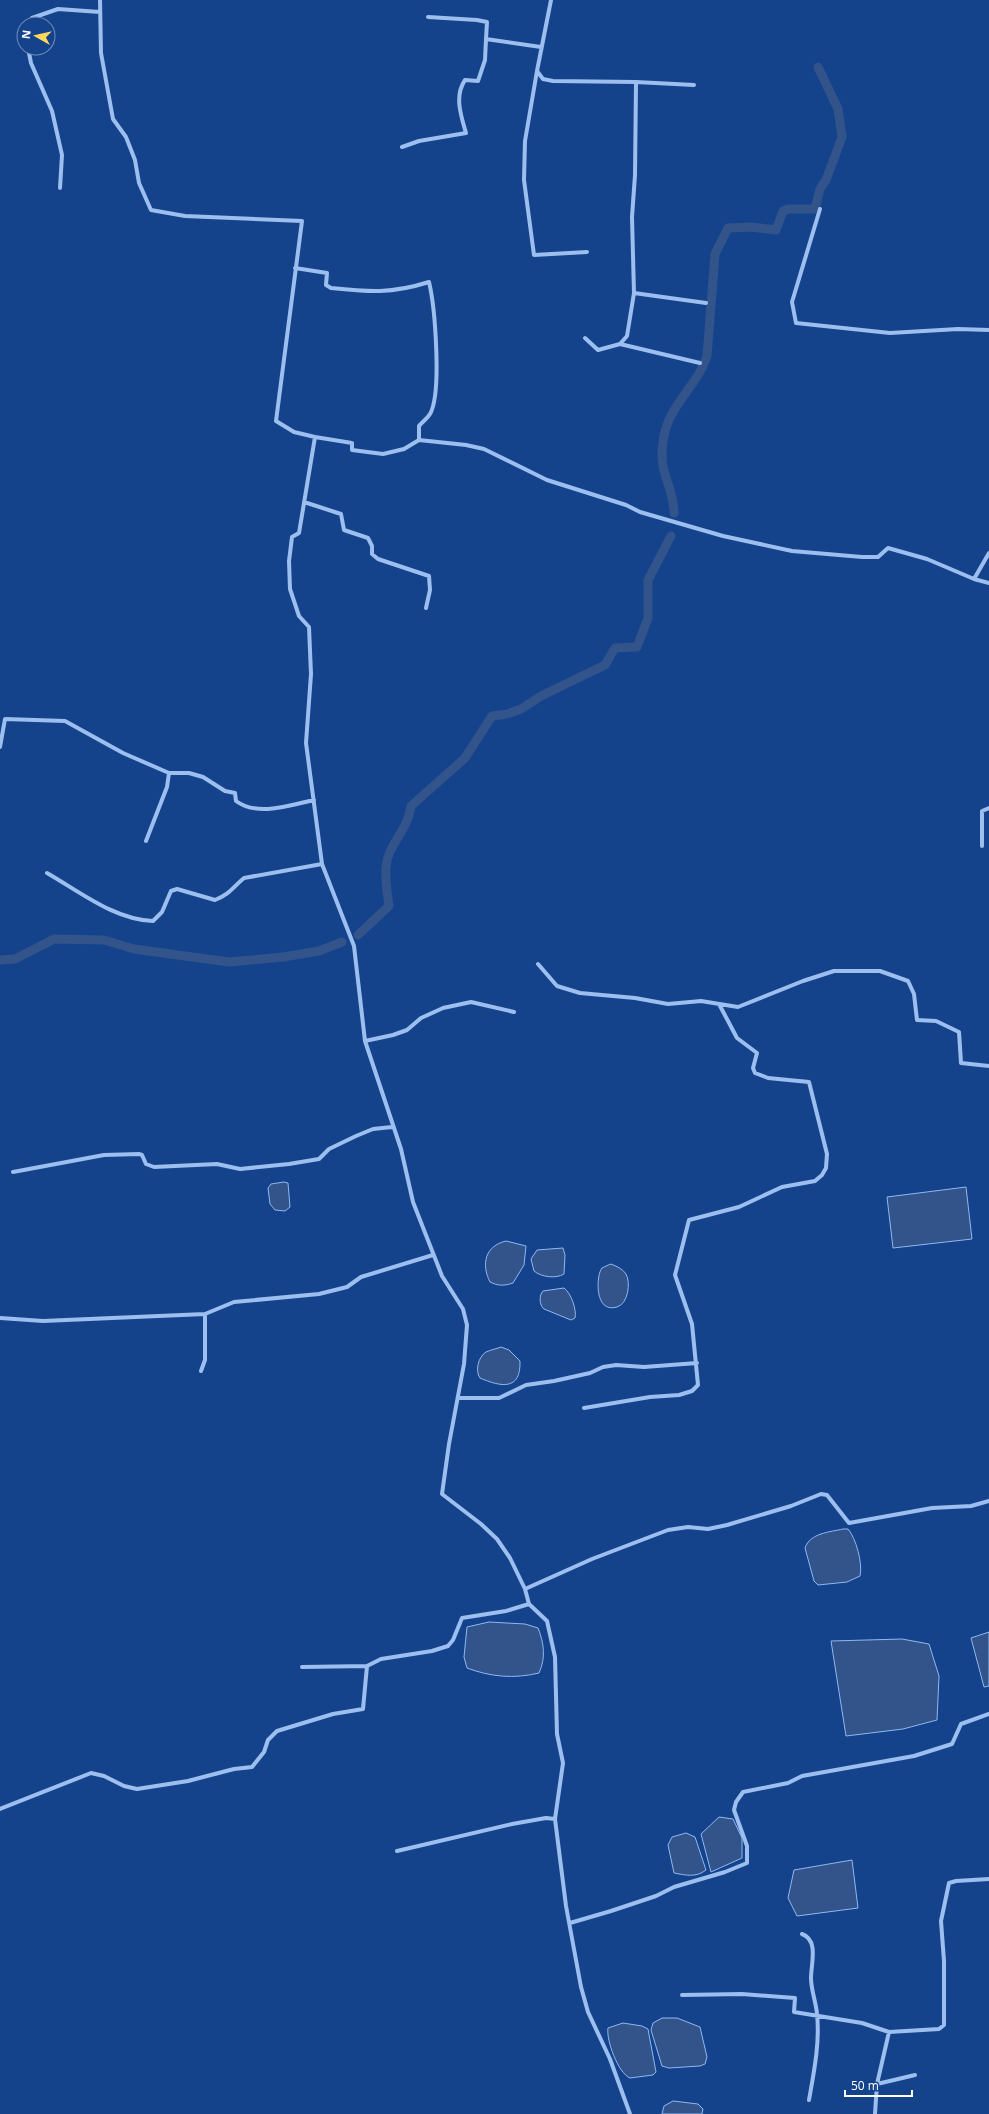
<svg xmlns="http://www.w3.org/2000/svg" width="989" height="2114" font-family="'Open Sans',sans-serif">
<style>
.water{fill:#32548b;stroke:#8fb9f3}
.lines{fill:none;stroke-linecap:round;stroke-linejoin:round}
.canal{stroke:#32548b;stroke-width:9}
.minor{stroke:#9dbff0;stroke-width:4}
</style>
<rect width="100%" height="100%" fill="#14438c"/>
<path class="water" d="M284,1182L288,1183L290,1207L285,1211L275,1210L270,1204L268,1188L271,1184Z
M966,1187L972,1239L893,1248L887,1197Z
M506,1241L526,1246L524,1265L513,1283C504,1286 498,1286 490,1282C481,1264 485,1246 506,1241Z
M563,1248L565,1255L564,1274C556,1279 541,1277 534,1271L531,1259L537,1250Z
M611,1264C616,1266 623,1269 626,1274C631,1283 628,1304 617,1307C594,1314 596,1275 602,1268C604,1267 608,1265 611,1264Z
M564,1288C571,1293 577,1310 575,1318L571,1320L544,1309C539,1305 539,1295 543,1291Z
M501,1347L509,1350L520,1361C521,1391 501,1387 480,1378C475,1371 478,1357 486,1352C490,1350 496,1349 501,1347Z
M843,1529H848C856,1538 863,1564 860,1576L847,1582L818,1585L814,1581L805,1548C810,1533 830,1532 843,1529Z
M489,1622L525,1624L538,1628C544,1643 546,1658 539,1673C514,1679 491,1677 467,1668L464,1657L467,1627Z
M989,1632V1686L984,1687L971,1638Z
M902,1639L929,1644L939,1676L937,1720L903,1729L846,1736L831,1641Z
M719,1817L733,1819L742,1838V1858L711,1872L701,1834Z
M686,1833L695,1837L706,1870C696,1878 685,1875 674,1873L668,1845L672,1837Z
M852,1860L858,1908L797,1916L788,1898L794,1870Z
M662,2018H677L700,2027L707,2057L705,2064L700,2066L669,2068L662,2066L651,2030L653,2023Z
M623,2023L642,2026L648,2029L656,2072L653,2075L630,2078C618,2073 606,2040 608,2028Z
M673,2101L698,2104L703,2109L702,2114H662L664,2106Z"/>
<g class="lines">
<path class="canal" d="M674,513C674,498 669,488 665,474C660,460 662,439 667,425C676,399 699,382 707,356L715,254L728,228L750,227L776,230L783,211L788,209H815L820,189L826,180L842,137L838,109L818,67
M358,935L389,906C387,890 383,870 389,854C397,835 408,827 411,806L465,758L492,716L507,714L521,709L541,696L605,665L615,648L637,647L648,618V580L671,536
M0,960L15,959L54,939L104,940L134,949L229,962L283,957L319,951L342,942"/>
<path class="minor" d="M100,0L101,53L113,119L126,137L135,160L139,183L151,210L185,216L302,221L276,421L294,432L315,437L299,533L292,537L289,561L290,589L299,616L309,627L311,674L306,743L322,864L354,946L365,1041L401,1149L413,1202L442,1276L463,1309L467,1325L464,1364L449,1444L442,1494L481,1524L497,1539L510,1558L525,1589L529,1604L547,1621L555,1657L557,1734L563,1763L555,1819
M551,0L537,71L543,79L553,81L636,82L635,175L632,217L634,293L627,336L620,344L598,350L585,338
M428,17L477,20L487,22L486,39
M30,24L32,18L58,9L100,12
M28,48L31,63L52,111L62,155L60,188
M537,71L525,141L524,180L534,255L587,252
M636,82L694,85
M402,147L419,141L466,133C461,116 454,96 465,80L478,81L485,60L486,39L541,47
M820,209L792,302L796,323L890,333L958,329L989,330
M295,268L327,273L326,285L331,288C369,292 391,294 429,282C435,307 442,393 430,414C427,419 422,422 419,426V440
M634,293L706,303
M620,344L700,363
M315,437L352,443V450L383,454L404,449L419,440L466,445L484,449L547,480L626,505L640,512L723,536L792,551L862,557H878L888,548L927,559L974,579L989,583
M304,502L341,514L344,530L368,538L372,546V554L378,559L429,576L430,590L426,608
M974,579L989,553
M0,747L5,719L65,721L123,753L169,773L167,787L146,841
M169,773H189L203,777L225,791L235,793L236,801C257,817 291,805 314,800
M982,846V811L989,808
M47,873C80,892 115,920 153,921L162,912L171,891L177,889L215,900C230,894 232,888 244,878L322,864
M538,964L557,986L580,993L635,998L668,1004L701,1001L738,1007L803,981L834,971H880L908,981L914,994L917,1020L936,1021L959,1032L961,1063L989,1066
M365,1041L393,1035L407,1030L421,1018L443,1008L471,1002L514,1012
M13,1172L104,1155L139,1154L142,1155L146,1164L154,1167L217,1164L240,1169L289,1164L319,1159L329,1149L356,1136L373,1129L392,1127
M0,1318L43,1321L205,1314
M201,1371L205,1360V1314L234,1302L319,1294L347,1287L361,1277L433,1255
M458,1398H499L526,1385L554,1381L590,1373L603,1367L616,1365L644,1367L697,1363
M584,1408L650,1397L679,1395L692,1391L698,1385L692,1324L675,1275L689,1220L739,1207L782,1187L815,1181L822,1175L826,1168L827,1154L809,1082L768,1078L755,1073L753,1068L757,1053L737,1038L719,1004
M525,1589L592,1559L668,1530L688,1527L708,1529L727,1525L791,1506L821,1494L827,1495L849,1523L932,1508L971,1506L989,1501
M302,1667L367,1666L381,1659L432,1651L448,1646L453,1640L462,1618L506,1611L529,1604
M0,1809L91,1773L104,1776L124,1786L137,1789L188,1781L234,1769L252,1767L264,1752L268,1740L277,1731L333,1714L363,1709L367,1666
M397,1851L512,1824L546,1818L555,1819L566,1906L581,1987L588,2012L610,2059L630,2114
M570,1923L611,1911L656,1896L674,1887L725,1872L747,1863V1846L734,1810L736,1802L743,1792L788,1783L802,1776L914,1756L952,1744L961,1724L989,1714
M802,1934C819,1940 811,1964 811,1978C811,1990 816,2002 817,2014C820,2042 814,2072 809,2100
M682,1995L742,1994L795,1998L794,2012L862,2023L889,2032L939,2029L944,2025V1961L941,1921L949,1883L956,1881L989,1879
M877,2084L889,2032
M875,2114L877,2084L915,2075"/>
</g>
<g transform="translate(36 36) rotate(278)"><circle r="19" fill="#14438c" stroke="#728eba"/>
<path d="M0-3L7 15L0 10L-7 15Z" fill="#ffd85d"/>
<text y="-6" font-size="11" font-weight="bold" text-anchor="middle" fill="#ffffff">N</text>
</g>
<path d="M845 2090v6h67v-6" fill="none" stroke="#ffffff" stroke-width="2"/>
<text x="851" y="2090" font-size="12" fill="#ffffff" stroke="#14438c" stroke-width="3" paint-order="stroke">50 m</text>
</svg>
